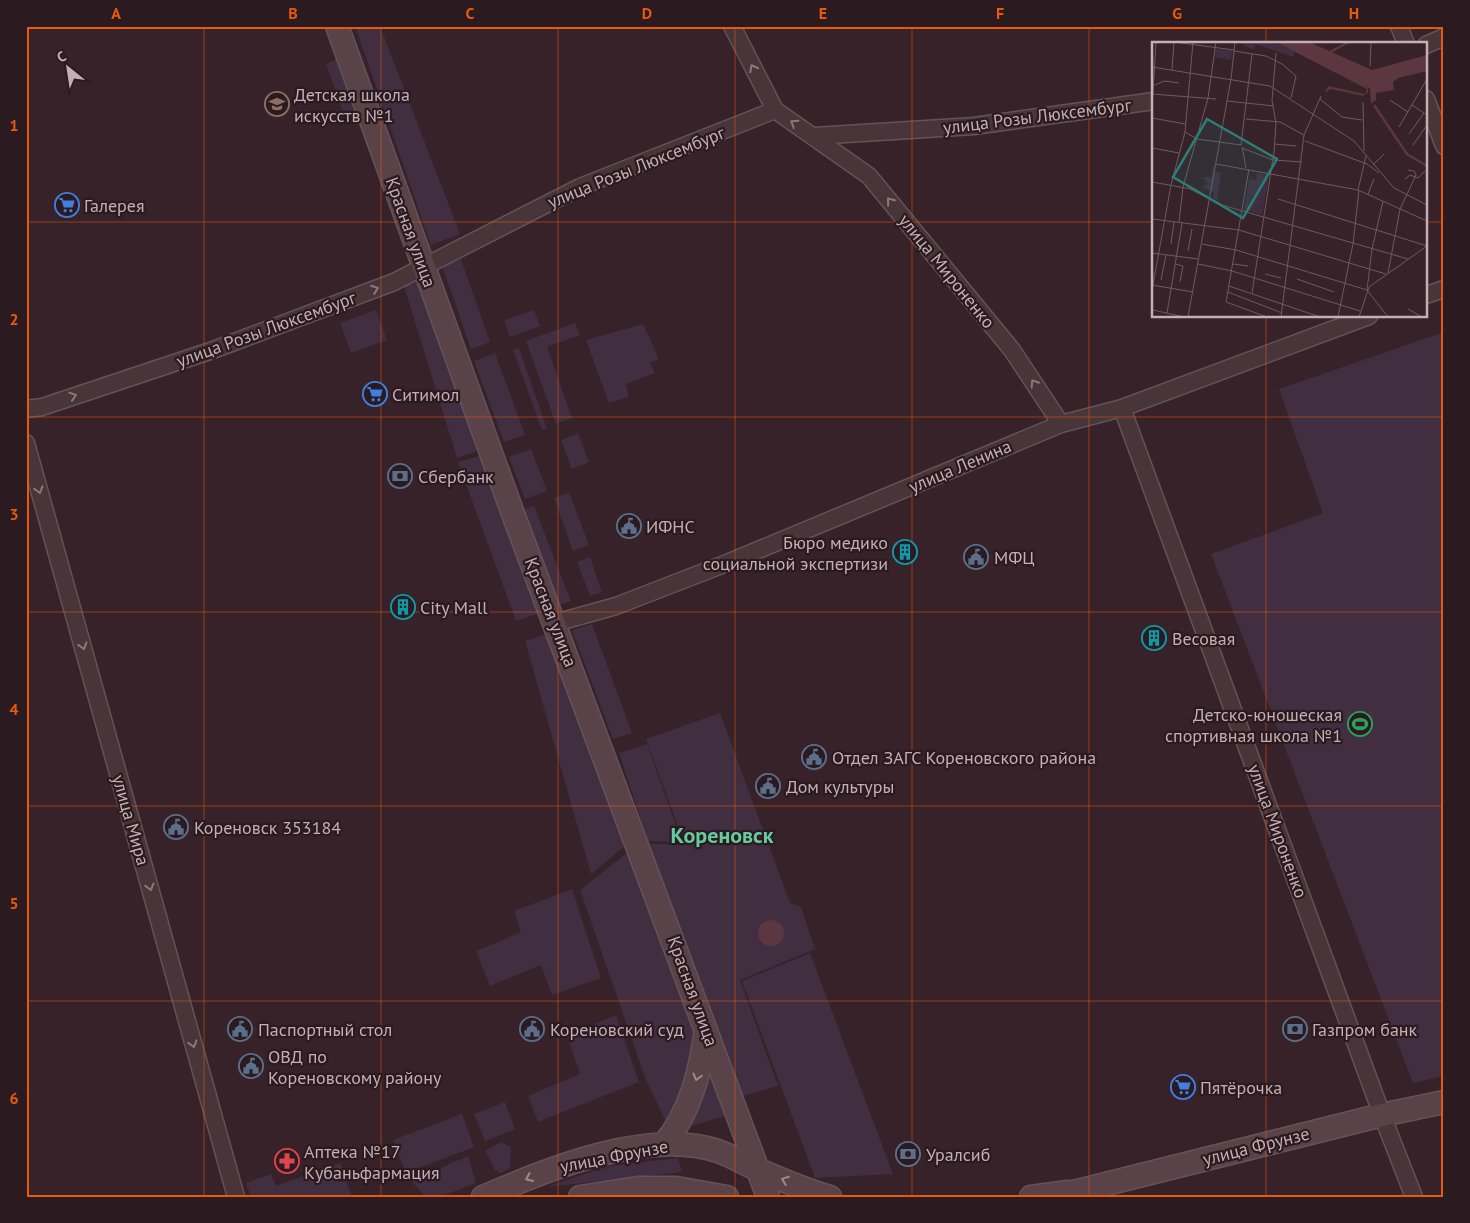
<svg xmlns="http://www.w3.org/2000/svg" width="1470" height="1223" font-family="'PT Sans',sans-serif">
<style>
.green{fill:#412f41}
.water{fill:#5c3641}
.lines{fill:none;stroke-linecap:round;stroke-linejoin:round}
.street-casing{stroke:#645258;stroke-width:19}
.secondary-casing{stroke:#645258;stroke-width:25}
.street{stroke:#47353a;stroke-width:16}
.secondary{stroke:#594349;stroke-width:22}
.oneway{stroke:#8b787e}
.oneway2{stroke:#9e898f}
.grid{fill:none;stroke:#e8590c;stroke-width:1;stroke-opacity:0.55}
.labels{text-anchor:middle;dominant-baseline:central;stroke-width:4.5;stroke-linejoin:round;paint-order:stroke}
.poi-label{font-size:18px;fill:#c3afb5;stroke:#2b1a1f;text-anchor:start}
.street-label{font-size:18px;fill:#c3afb5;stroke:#2b1a1f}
.district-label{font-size:22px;font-weight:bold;fill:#63cb9d;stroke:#2b1a1f}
.inset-river{fill:none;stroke:#5c3641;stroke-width:2.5}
.inset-road{fill:none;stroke:#6e5a60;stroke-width:1}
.view{fill:#2a7f79;fill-opacity:0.15;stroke:#2a7f79;stroke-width:2.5}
.inset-edge{fill:none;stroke:#c3afb5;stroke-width:2.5}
.neatline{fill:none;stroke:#e8590c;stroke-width:2}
.grid-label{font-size:16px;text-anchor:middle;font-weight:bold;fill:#e8590c}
</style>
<rect width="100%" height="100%" fill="#362228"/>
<path class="green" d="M355,26H380L460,234L431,245Z
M337,59L358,119L347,123L326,64Z
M461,259L490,342L471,349L442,266Z
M419,279L477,451L457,458L404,286Z
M376,310L387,340L351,353L340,323Z
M534,310L540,326L510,337L504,320Z
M575,323L580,335L547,347L572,418L556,424L526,341Z
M643,324L659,359L650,363L655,373L626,384L629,397L609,403L586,340Z
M1444,332V1076L1413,1083L1211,554L1323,513L1279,389Z
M519,348L547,429L542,430L513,350Z
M495,353L525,435L504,442L474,361Z
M578,433L589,462L572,469L561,440Z
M531,449L547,491L525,499L509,457Z
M479,456L541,613L516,621L458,462Z
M569,492L589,545L573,551L554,498Z
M534,506L571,601L559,605L523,510Z
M590,557L602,592L590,596L577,562Z
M592,624L632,733L613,739L572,630Z
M549,633L625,846L591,874L525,641Z
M720,713L790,903L801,907L815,949L740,980L778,1086L724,1101L728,1115L671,1132L646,1080L580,890L623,856L650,844L685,845L646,739Z
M647,744L682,842L648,841L619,753Z
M572,889L601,978L552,995L541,965L490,986L476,951L521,932L514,911Z
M810,953L893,1174L815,1178L742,981Z
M616,1015L639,1082L538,1122L528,1096L580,1074L567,1036Z
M505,1102L515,1129L485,1141L474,1114Z
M462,1114L474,1147L406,1173L393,1140Z
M501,1142L511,1147L510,1168L501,1173L495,1170L485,1151Z
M468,1156L476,1183L442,1196H425L411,1181Z
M678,1158L682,1172L546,1187L609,1166Z
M340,1163L352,1197H251L246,1183L271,1174L276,1186Z"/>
<path class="water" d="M758 933a13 13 0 1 1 26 0a13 13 0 1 1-26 0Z"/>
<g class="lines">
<defs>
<path id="street" d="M732,26L775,110L869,176L1012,350L1061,424
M1399,26L1406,44
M1426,45L1444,37
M1426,99L1444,146
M814,136L974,126L1154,101
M1426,295L1444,289
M1122,408L1382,1115L1414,1197
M26,409L42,407L213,350L394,282L580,187L775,110
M26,443L236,1197
M555,623L616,606L727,563L1061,424L1122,408L1369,316"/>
<path id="secondary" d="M337,26L512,511L768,1197
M664,1144C691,1111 700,1072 706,1030
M483,1197C549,1169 646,1128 718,1151C732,1156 745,1164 759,1170C782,1180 806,1190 830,1197
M580,1197L638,1188H676L727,1197
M1031,1197L1068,1192
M1054,1197L1382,1115L1444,1102"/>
</defs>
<use href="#street" class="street-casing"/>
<use href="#secondary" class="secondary-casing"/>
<use href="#street" class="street"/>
<use href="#secondary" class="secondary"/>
</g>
<defs><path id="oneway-chevron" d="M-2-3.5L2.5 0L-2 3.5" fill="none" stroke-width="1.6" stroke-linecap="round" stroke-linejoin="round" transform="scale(1.25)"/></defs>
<g class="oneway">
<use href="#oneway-chevron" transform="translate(753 68) rotate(-117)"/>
<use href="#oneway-chevron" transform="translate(794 123) rotate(-147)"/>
<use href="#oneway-chevron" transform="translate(890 201) rotate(-129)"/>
<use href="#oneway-chevron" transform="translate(375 289) rotate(-21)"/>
<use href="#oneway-chevron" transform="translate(1034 383) rotate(-123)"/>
<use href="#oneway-chevron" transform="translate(73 396) rotate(-18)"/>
<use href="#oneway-chevron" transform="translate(39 490) rotate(74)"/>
<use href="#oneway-chevron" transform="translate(83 646) rotate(74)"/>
<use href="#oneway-chevron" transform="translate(150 887) rotate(75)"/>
<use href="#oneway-chevron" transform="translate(193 1044) rotate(74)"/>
</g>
<g class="oneway2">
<use href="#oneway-chevron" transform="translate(697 1077) rotate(105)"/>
<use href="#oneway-chevron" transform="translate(529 1178) rotate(157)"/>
<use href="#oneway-chevron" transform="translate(785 1180) rotate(-159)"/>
</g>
<path class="grid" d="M204,26V1197M381,26V1197M558,26V1197M735,26V1197M912,26V1197M1089,26V1197M1266,26V44M26,222H1154M1426,222H1444M1266,316V1197M26,417H1444M26,612H1444M26,806H1444M26,1001H1444"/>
<defs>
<symbol id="school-ring" viewBox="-11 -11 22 22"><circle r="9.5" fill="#2b1a1f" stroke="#8d6e63" stroke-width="1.5"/><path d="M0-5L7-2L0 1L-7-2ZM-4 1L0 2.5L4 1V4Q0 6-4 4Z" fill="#8d6e63"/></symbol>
<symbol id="supermarket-ring" viewBox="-11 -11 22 22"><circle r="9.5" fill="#2b1a1f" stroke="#3f7fe0" stroke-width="1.5"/><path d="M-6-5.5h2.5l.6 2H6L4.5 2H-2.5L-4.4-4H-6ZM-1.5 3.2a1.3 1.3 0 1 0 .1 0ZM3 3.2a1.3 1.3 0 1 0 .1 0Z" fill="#3f7fe0"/></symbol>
<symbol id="bank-ring" viewBox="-11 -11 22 22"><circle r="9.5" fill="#2b1a1f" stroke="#5c6f8a" stroke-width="1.5"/><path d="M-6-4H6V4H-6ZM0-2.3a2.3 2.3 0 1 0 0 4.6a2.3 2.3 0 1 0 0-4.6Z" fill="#5c6f8a"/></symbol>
<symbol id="civic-ring" viewBox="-11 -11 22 22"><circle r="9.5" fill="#2b1a1f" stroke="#5c6f8a" stroke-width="1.5"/><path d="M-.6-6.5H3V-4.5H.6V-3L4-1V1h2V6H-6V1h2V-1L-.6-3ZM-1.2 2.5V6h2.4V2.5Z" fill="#5c6f8a"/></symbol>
<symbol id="building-ring" viewBox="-11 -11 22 22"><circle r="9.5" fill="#2b1a1f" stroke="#0f9aa8" stroke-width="1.5"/><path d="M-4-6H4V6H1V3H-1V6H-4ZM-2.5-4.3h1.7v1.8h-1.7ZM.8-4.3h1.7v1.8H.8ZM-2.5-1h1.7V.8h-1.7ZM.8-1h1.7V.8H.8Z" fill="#0f9aa8"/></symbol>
<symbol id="stadium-ring" viewBox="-11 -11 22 22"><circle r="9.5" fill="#2b1a1f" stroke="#2e9e5b" stroke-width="1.5"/><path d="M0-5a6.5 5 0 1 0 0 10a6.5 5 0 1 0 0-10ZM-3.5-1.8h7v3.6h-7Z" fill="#2e9e5b"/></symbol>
<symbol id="pharmacy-ring" viewBox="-11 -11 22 22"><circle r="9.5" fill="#2b1a1f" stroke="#e0444e" stroke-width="1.5"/><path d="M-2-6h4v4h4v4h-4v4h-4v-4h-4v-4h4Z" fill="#e0444e"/></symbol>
</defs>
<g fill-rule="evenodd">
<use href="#school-ring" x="263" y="90" width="28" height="28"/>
<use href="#supermarket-ring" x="53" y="191" width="28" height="28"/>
<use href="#supermarket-ring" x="361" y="380" width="28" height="28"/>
<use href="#bank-ring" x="386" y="462" width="28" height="28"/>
<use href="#civic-ring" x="615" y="512" width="28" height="28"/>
<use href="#building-ring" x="891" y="538" width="28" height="28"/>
<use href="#civic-ring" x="962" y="543" width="28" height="28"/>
<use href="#building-ring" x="389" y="593" width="28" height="28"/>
<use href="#building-ring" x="1140" y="624" width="28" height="28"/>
<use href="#stadium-ring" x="1346" y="710" width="28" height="28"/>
<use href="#civic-ring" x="800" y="743" width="28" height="28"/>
<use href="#civic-ring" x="754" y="772" width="28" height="28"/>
<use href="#civic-ring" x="162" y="813" width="28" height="28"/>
<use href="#civic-ring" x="226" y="1015" width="28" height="28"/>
<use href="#civic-ring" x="518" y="1015" width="28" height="28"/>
<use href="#bank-ring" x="1281" y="1015" width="28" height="28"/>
<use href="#civic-ring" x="237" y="1052" width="28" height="28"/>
<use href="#supermarket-ring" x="1169" y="1073" width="28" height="28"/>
<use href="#bank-ring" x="894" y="1140" width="28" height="28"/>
<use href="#pharmacy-ring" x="273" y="1147" width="28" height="28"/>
</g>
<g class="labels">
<g class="poi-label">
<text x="294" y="94">Детская школа<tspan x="294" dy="21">искусств №1</tspan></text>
<text x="84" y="205">Галерея</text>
<text x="392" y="394">Ситимол</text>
<text x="418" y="476">Сбербанк</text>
<text x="646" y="526">ИФНС</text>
<text x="888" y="542" text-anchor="end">Бюро медико<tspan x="888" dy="21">социальной экспертизи</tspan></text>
<text x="994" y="557">МФЦ</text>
<text x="420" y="607">City Mall</text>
<text x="1172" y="638">Весовая</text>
<text x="1342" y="714" text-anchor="end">Детско-юношеская<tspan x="1342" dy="21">спортивная школа №1</tspan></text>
<text x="832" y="757">Отдел ЗАГС Кореновского района</text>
<text x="786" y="786">Дом культуры</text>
<text x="194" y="827">Кореновск 353184</text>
<text x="258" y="1029">Паспортный стол</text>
<text x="550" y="1029">Кореновский суд</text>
<text x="1312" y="1029">Газпром банк</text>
<text x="268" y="1056">ОВД по<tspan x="268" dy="21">Кореновскому району</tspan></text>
<text x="1200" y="1087">Пятёрочка</text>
<text x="304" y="1151">Аптека №17<tspan x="304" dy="21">Кубаньфармация</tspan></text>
<text x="926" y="1154">Уралсиб</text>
</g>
<g class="street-label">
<text transform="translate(1037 116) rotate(-7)">улица Розы Люксембург</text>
<text transform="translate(636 167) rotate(-22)">улица Розы Люксембург</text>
<text transform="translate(411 232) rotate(70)">Красная улица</text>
<text transform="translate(947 271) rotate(51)">улица Мироненко</text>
<text transform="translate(266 329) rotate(-20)">улица Розы Люксембург</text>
<text transform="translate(960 466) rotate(-23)">улица Ленина</text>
<text transform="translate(551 612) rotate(69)">Красная улица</text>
<text transform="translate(131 820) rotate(74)">улица Мира</text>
<text transform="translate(1278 831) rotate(70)">улица Мироненко</text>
<text transform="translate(693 991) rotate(70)">Красная улица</text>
<text transform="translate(1256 1146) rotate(-14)">улица Фрунзе</text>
<text transform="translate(614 1156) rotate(-11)">улица Фрунзе</text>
</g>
<g class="district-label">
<text x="722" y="835">Кореновск</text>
</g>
</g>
<g transform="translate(1152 42)">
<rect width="275" height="275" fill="#362228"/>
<path d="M88,0H123L143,10L141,15L103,2L102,7L97,6ZM64,7L80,8L79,18L63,15ZM62,122L63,130L69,131L65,158L61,156L62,150L49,145L56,142L51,135H59ZM105,131L117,133L110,173L92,168L97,137L104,138Z" fill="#412f41"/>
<path d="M124,0H157L220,28L275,13V29L246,36L241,40L242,48L224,51V58L219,62L218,47L214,43L216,46V50L211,54L179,47L173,51L176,44L213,52L215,47Z" fill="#5c3641"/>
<path class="inset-river" d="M178,10L197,0M222,63L255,112L275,124"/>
<path class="inset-road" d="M22,0L82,8M82,9L114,14L130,22L144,34L139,56M218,24L219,0M0,25L118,44L202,99L242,146L275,163M20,28L22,0M79,37L83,0M3,43L12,39L27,41M1,51L4,0M0,52L64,57M168,57L190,75L210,78M238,58L256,70M75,59L122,64M211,60L212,109M260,63L275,73M0,76L33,82M94,77L128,80L152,93M247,85L275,37M33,90L45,97L89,103M257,92L272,71M153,99L215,122L227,131M122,102L144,104M89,103L100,12M261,103L275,83M90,105L94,126M0,106L27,111M90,106L121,118L150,120M64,122L206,148L275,179M221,123L232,112M97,127L74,260L115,275M253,137L258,133L266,136L273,129M0,140L39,147M38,147L70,163L256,217M206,148L214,114M216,152L222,137M126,157L275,204M0,177L87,188L234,232M27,180L31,145L56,56L64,0M19,202L22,180M50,202L84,208L215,248L220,207L231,159M36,209L40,187M0,211L46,217M23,222L31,224L28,240M46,222L80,229L208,269M81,222L96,224M236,231L248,167L264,133L262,129L256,128M113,232L129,236M145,237L182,250M9,238L14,213M0,243L41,250M77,244L168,275M0,248L19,143L33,90L41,0M215,248L236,275M76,250L130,271M100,251L122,110L124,82L120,58L124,11M256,267L270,275M1,268L32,275M15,271L30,181M36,275L79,37M129,275L152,93L169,54M186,275L201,202L207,148M207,275L217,245L275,204"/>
<path class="view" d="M55,77L125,117L91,176L21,135Z"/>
<rect width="275" height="275" class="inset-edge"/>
</g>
<rect width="1470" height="1223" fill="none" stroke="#2b1a1f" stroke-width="55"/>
<g transform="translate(68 68) rotate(330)" stroke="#2b1a1f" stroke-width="4" paint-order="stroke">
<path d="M0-4L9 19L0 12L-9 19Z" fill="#c3afb5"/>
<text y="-8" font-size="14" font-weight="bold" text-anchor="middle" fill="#c3afb5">С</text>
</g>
<rect x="28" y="28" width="1414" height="1168" class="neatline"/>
<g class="grid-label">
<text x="116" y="19">A</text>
<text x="293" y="19">B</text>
<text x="470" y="19">C</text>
<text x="647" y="19">D</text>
<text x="823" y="19">E</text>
<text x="1000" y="19">F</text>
<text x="1177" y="19">G</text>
<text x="1354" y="19">H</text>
<text x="14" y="131">1</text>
<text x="14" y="325">2</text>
<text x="14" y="520">3</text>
<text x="14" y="715">4</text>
<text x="14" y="909">5</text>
<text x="14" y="1104">6</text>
</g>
</svg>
